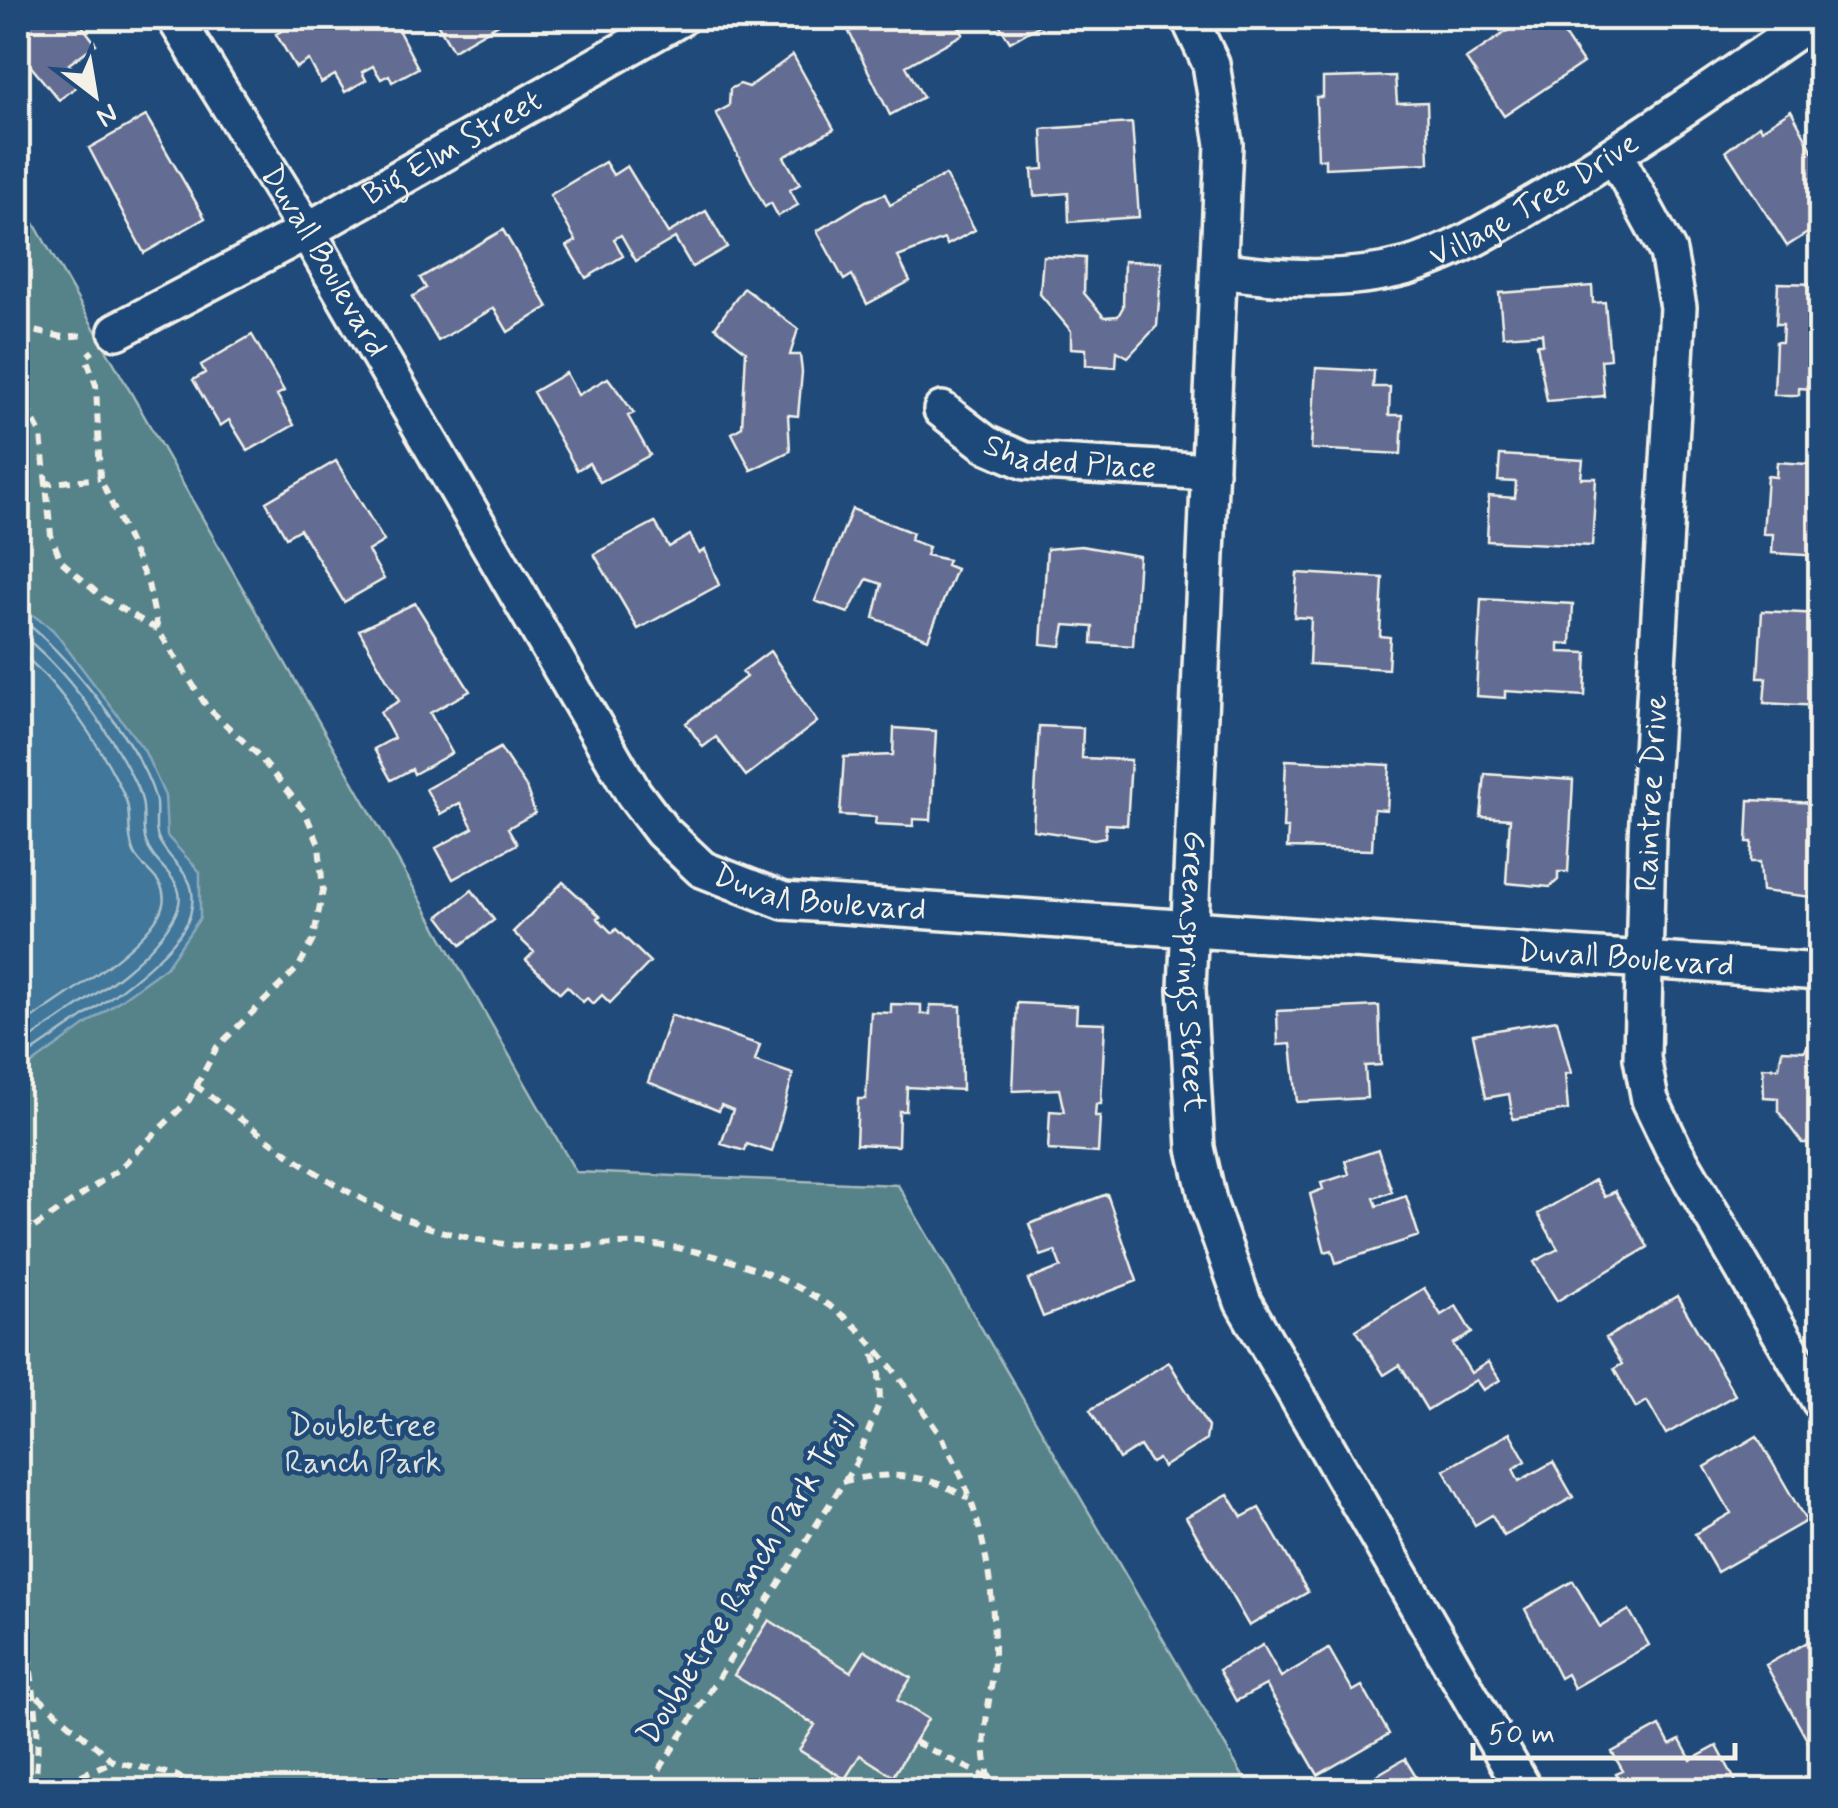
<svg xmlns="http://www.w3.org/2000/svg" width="1838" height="1808" font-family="Mynerve,sans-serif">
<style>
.green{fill:#56828a;stroke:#a5bab9;stroke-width:2.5}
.water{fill:#40779b;stroke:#88a8ba;stroke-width:2.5}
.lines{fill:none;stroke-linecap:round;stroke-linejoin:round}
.shore{stroke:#acc0c9;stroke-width:2.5}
.building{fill:#636c92;stroke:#f4f1e8;stroke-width:2.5}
.minor-casing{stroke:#f4f1e8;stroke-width:42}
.path{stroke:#f4f1e8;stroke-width:6;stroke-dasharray:10 8;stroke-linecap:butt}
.minor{stroke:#1f4a7a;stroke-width:35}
.labels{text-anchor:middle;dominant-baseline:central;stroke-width:9;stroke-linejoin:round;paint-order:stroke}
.street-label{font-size:32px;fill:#f4f1e8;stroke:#1f4a7a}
.park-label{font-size:32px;fill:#dce0da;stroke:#1f4a7a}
</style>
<rect width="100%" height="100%" fill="#1f4a7a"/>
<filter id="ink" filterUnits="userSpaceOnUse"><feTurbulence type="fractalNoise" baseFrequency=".01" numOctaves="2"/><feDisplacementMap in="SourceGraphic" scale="20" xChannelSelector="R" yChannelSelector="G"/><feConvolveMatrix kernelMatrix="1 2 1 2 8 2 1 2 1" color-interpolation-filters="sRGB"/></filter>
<g filter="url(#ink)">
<path class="green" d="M18,195L576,1172L898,1185L1251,1790H18Z"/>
<path class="water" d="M18,604L53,630L144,750L165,796L167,836L200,872V918L166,967L18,1074Z"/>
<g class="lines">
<path class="shore" d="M18,616C64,651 138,741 155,797C159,811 152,829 160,842C175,869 201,876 190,915C177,961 59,1032 18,1062
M18,632C65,667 119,742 141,797C146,811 141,827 146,842C154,869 193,880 175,915C148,968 66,1012 18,1047
M18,651C57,680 107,754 126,800C132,816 126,836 134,853C143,871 168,880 163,904C154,944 52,1003 18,1028"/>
</g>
<path class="building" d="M18,18H76L96,44L69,64L83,82L59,100L18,51L25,45L18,35Z
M305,18H318L323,27L340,18H392L418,68L392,82L389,75L381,79L373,66L362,72L366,80L345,92L335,75L321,83L309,60L296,68L276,34Z
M434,18H509L453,50Z
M875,18H954L963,34L906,66L923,97L890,115L849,32Z
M995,18H1035L1040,25L1010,42Z
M1501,18H1553L1583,63L1504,116L1466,59L1509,30Z
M793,55L834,129L784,157L800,184L790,190L798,205L778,216L771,203L765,207L716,113L729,106L730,89L740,84L749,87Z
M1395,76L1397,103L1427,102L1429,163L1325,168V159H1318L1316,97H1323V78Z
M1791,110L1820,165V225L1787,246L1726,151L1759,125L1762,129Z
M146,116L205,218L144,253L89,148Z
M1132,123L1139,217L1069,222L1068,193L1034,196L1032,170L1044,169L1042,129Z
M605,162L613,175L627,166L668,233L706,211L727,247L692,267L675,238L636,261L621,235L614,239L623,256L586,278L567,246L576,241L550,195Z
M945,175L975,230L947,245L944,239L898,257L910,281L867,304L852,275L844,280L817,231L866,201L885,194L890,205Z
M503,230L548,307L508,332L494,308L438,341L412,297L426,288L420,278Z
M1043,256L1085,258L1084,293L1104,317L1118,316L1123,307L1124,261L1162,262L1157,326L1128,357L1117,351L1116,367L1086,365V349L1071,348V331L1040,294Z
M1778,283L1820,284V400H1814V389L1799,388V395H1774L1776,342H1782L1783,324H1776Z
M1592,286L1593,303L1605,302L1610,359L1601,360L1604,396L1547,401L1537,344H1543L1542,333L1503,336L1499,293Z
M744,288L798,329L790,355H800L802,372L798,416L788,415L790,451L751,470L732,433L742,427L746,351L715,327Z
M252,335L284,391L277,395L294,425L248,451L229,420L220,426L193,380L205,373L201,365Z
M1316,368L1374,371L1373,387H1390L1389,415H1403L1401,454L1311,449Z
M566,373L578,395L608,378L634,413L628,416L650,455L600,482L589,463L577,470L533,392Z
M1500,455L1583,460L1581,478H1596L1592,546L1487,541L1489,496L1515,498L1516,482L1498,481Z
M336,461L384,541L368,551L384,579L344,602L300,529L286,537L266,502Z
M1777,462L1820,465V556L1772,553L1773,534H1763L1767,476L1776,477Z
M852,509L913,533L910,540L929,547L926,555L948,560L946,565L956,569L928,639L874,618L882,584L867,579L848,613L815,601Z
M655,522L669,547L690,535L699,553L705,550L719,585L638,629L594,554Z
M1081,546L1139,556L1133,646L1092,643L1093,627L1065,625L1061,646L1041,644L1047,549Z
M1297,573L1383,578L1380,636L1390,637L1388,669L1309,664L1311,618L1294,617Z
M1481,599L1573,604L1571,644L1559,643V652L1587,653L1585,696L1505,691V698L1476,696Z
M415,603L470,691L430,713L452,753L414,774L412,769L391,780L374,749L394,738L380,712L399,701L359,630Z
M1762,611L1820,614V706L1764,703L1766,678H1758Z
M770,651L817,722L746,776L716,737L703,747L686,723L746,677L742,672Z
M1039,726L1083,728L1082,758L1131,760L1127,825L1106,824L1105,837L1094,839L1033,830Z
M894,728L936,731L931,820L913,819V826L875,824L876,817L840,815L844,757L893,755Z
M500,748L526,787L535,813L508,828L517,844L453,879L436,848L473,828L460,803L440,814L426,789Z
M1286,760L1390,765L1387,810L1374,809L1372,850L1287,848L1288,828H1283Z
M1485,774L1573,780L1568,872H1558V880L1550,887L1506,883L1510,819L1481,817Z
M1749,800L1820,803V898L1762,891L1760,862H1751L1752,842H1747Z
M563,882L600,916L597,918L612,933L616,929L650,962L610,1003L602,995L593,1004L587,998L583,1002L567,986L560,993L526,960L534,952L513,932Z
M472,890L494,920L461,945L439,916Z
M1017,1003L1077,1006L1076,1022L1105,1023L1101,1104H1096L1095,1116H1100L1098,1153L1048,1150L1050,1111L1064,1112L1059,1089L1013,1091Z
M891,1004L921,1005V1014H930V1005L961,1006L962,1090L907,1087L906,1111H899L898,1146L856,1144L858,1099H866L871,1012L891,1013Z
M1379,1006L1381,1065L1365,1066L1367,1098L1297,1102L1291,1044L1278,1045L1277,1011Z
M671,1015L760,1045L755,1061L793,1074L772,1152L747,1144L745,1151L721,1144L733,1110L721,1105L719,1111L648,1082Z
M1557,1020L1571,1073L1565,1074L1568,1110L1513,1119L1509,1094L1486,1098L1473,1034Z
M1820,1030V1081L1814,1087L1820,1104V1143H1802L1778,1111V1098L1764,1097L1763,1067L1779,1068L1782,1050L1804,1051Z
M1378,1150L1392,1192L1374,1198L1377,1206L1406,1196L1419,1236L1336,1263L1332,1250L1325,1252L1310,1194L1323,1189L1321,1183L1349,1174L1345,1161Z
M1595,1180L1605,1197L1615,1191L1648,1247L1557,1301L1534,1262L1558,1249L1538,1214Z
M1107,1194L1137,1281L1043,1317L1028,1280L1061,1267L1055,1251L1041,1256L1029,1224Z
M1424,1288L1441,1315L1456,1306L1472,1333L1453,1344L1471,1373L1488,1362L1500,1380L1483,1390L1476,1380L1427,1410L1400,1365L1384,1375L1356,1330Z
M1677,1296L1735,1395L1666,1434L1647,1401L1636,1408L1614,1369L1622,1364L1606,1338Z
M1169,1362L1208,1427L1206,1440L1163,1467L1158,1459L1151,1463L1140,1446L1119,1459L1090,1410Z
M1510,1433L1526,1461L1513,1469L1519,1481L1553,1462L1573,1497L1504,1536L1492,1515L1475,1525L1444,1470Z
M1757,1436L1806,1521L1717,1572L1695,1534L1731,1513L1705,1467Z
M1228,1494L1242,1517L1259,1508L1308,1592L1249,1626L1186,1517Z
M1573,1581L1600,1627L1629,1610L1649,1645L1574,1688L1567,1674L1560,1678L1525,1609Z
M769,1620L851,1672L865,1650L911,1678L897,1700L928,1719L893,1776L860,1755L845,1779L799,1750L815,1725L734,1675Z
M1820,1635V1732L1807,1740L1766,1665Z
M1263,1645L1281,1677L1329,1649L1353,1691L1362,1686L1389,1734L1318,1775L1266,1685L1236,1701L1219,1670Z
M1660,1726L1670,1745L1680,1740L1691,1760L1717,1746L1736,1782L1720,1790H1625L1616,1774L1623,1771L1612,1752Z
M1405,1759L1424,1790H1351L1399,1762Z"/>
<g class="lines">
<defs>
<g id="minor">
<path id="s1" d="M175,18L307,231L634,794L662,831L702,869L784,901L1820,972"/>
<path id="s2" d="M1189,18L1211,64L1224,144L1187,989L1196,1148L1209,1205L1243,1302L1524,1790"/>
<path d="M1615,155L1668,252L1678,307L1647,837L1642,1058L1650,1100L1673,1148L1820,1401"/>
<path id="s3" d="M1220,270C1282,279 1346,283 1408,266C1459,251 1504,221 1550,194C1641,139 1728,78 1815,18"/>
<path id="s4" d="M117,331L307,231L680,18"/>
<path id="s5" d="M942,410L986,444L1025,461L1210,472"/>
</g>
</defs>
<use href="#minor" class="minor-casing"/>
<path class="path" d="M18,328L63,337L86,335
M18,390L41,435L51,535L61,561L103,598L158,630
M43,484L100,478
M195,1085C269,1140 338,1197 427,1227C459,1237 497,1244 531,1247C568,1250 607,1242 644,1244C711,1248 812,1282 859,1330C889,1361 914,1397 938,1432C980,1498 995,1579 994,1657C993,1700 972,1752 996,1790
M18,1233L29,1231L118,1170L189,1100L217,1047L298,968L313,940L323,890L319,845L305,812L258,755L207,707L158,630L148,584L100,478L96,385L86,357L93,351
M18,1246L28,1232
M842,1482C886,1470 930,1474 969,1499
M18,1492C27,1535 23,1579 26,1623C30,1687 44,1722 34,1790
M38,1697L113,1761L175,1775L206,1790
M915,1742L988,1778
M48,1790L113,1761
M307,1790L315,1785
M559,1790L629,1788L652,1781L856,1463L880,1402L879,1372L872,1350
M894,1790L899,1784L913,1790"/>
<use href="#minor" class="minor"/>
</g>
</g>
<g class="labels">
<g class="street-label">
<text stroke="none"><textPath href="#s4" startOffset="382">Big Elm Street</textPath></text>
<text stroke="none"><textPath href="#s3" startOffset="332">Village Tree Drive</textPath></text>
<text stroke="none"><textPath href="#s1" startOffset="285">Duvall Boulevard</textPath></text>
<text stroke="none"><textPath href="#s5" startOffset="142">Shaded Place</textPath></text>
<text transform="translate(1652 793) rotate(-87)">Raintree Drive</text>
<text stroke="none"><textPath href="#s1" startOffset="1125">Duvall Boulevard</textPath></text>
<text stroke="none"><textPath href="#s1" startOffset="1935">Duvall Boulevard</textPath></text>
<text stroke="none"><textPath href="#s2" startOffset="960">Greensprings Street</textPath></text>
<text transform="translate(747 1580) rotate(-58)">Doubletree Ranch Park Trail</text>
</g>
<g class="park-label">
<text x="363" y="1426">Doubletree<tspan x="363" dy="37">Ranch Park</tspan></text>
</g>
</g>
<rect width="1838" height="1808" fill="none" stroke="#1f4a7a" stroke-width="60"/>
<rect x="30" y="30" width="1778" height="1748" fill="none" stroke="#f4f1e8" stroke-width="4" filter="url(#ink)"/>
<g transform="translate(95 95) rotate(149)" stroke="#1f4a7a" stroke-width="8" paint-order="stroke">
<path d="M0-8L18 38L0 25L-18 38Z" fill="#f4f1e8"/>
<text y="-15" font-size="28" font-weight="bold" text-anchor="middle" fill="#f4f1e8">N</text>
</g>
<path d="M1473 1743v15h262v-15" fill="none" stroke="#f4f1e8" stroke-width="5"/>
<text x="1488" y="1743" font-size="30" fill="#f4f1e8" stroke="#1f4a7a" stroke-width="8" paint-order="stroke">50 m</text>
</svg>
